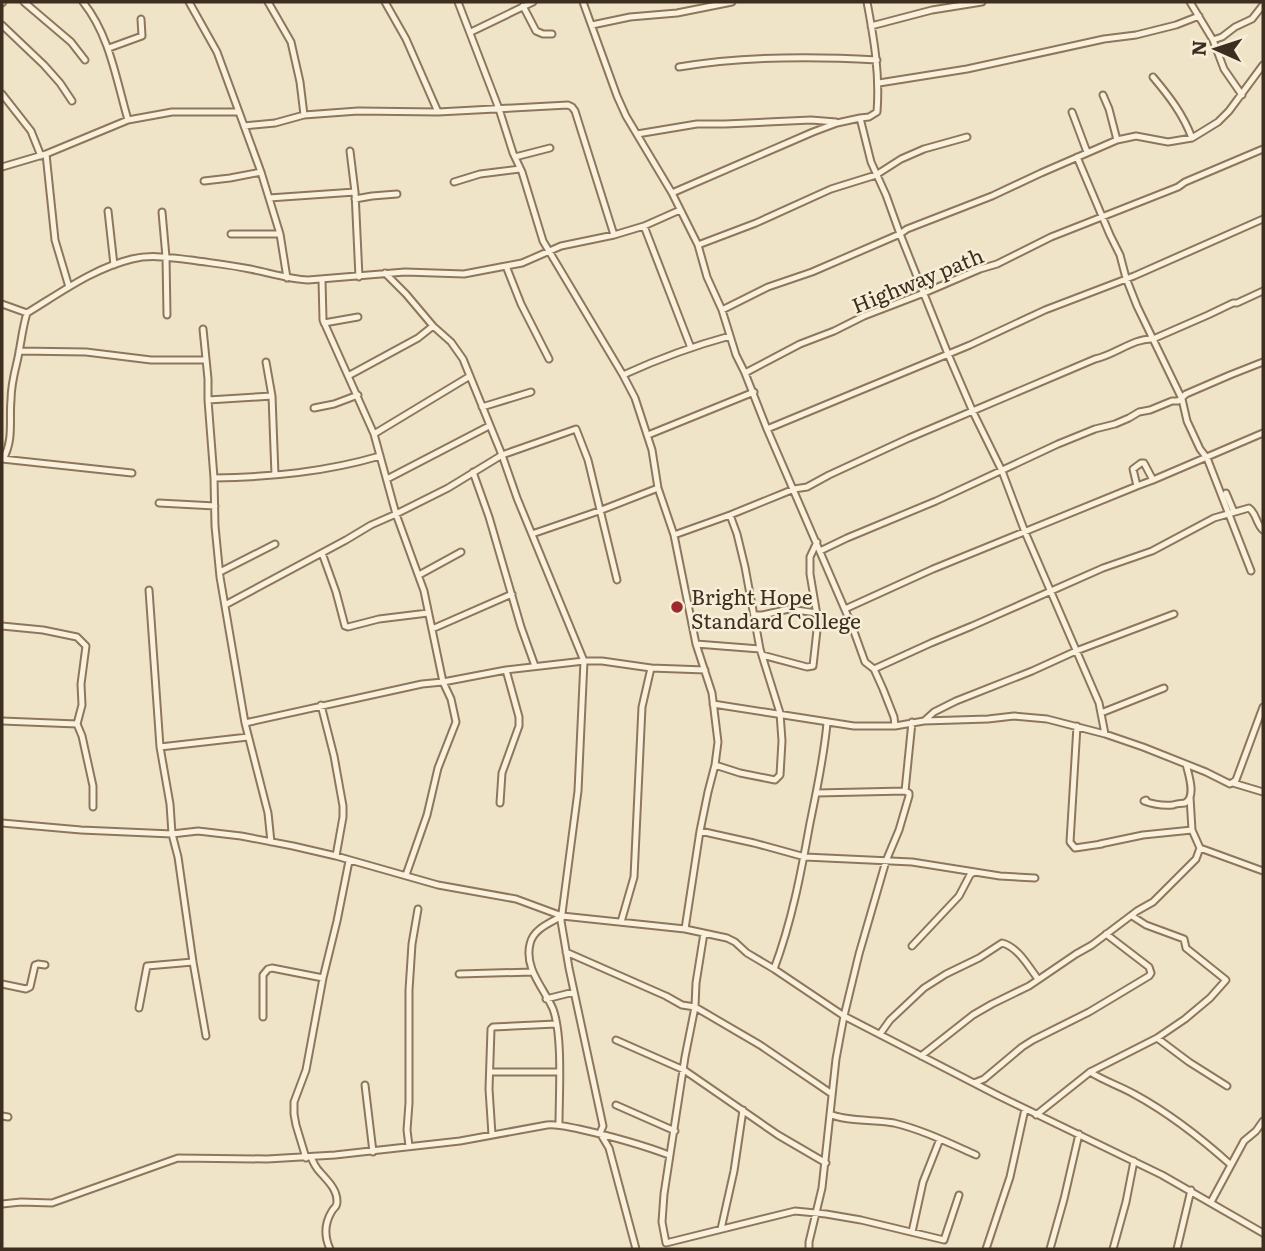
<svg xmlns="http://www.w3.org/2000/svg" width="1265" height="1251" font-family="Literata,serif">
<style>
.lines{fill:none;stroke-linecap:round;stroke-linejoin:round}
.minor-casing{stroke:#8d765c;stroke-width:9}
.minor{stroke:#faf1dc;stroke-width:5}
.poi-dot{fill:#9e2a2b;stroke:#f7eed8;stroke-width:2.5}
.labels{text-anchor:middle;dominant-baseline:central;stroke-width:5;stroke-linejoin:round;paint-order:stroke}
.street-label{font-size:21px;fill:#3d2e20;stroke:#f7eed8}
.poi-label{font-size:21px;fill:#3d2e20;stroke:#f7eed8;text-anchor:start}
</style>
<rect width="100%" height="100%" fill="#f0e4c8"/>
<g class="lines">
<defs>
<path id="minor" d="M24,2L71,42L85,60
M83,2C110,36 116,79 128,120
M189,2L217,52L261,172L280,234L287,278
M268,2L291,42L300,82L304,115
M385,2L406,39L438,112
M458,2L499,109L513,153L522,172L543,241L623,375L635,398L652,450L658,488L674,535L696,644L712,693L718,742L715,765L708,792L700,831L685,929
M583,2L617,96L626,116L672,193L698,245L707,277L722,310L736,355L745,373L767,429L852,626L865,662L874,669L883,689L894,717L895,726
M867,2C874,39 880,74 877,112L869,117L860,118L871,162L886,195L900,234L948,354L973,412L1002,471L1025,532L1099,703L1105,734
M1190,2L1213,40L1222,37L1235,27L1252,19L1263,5
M2,3L3,2
M523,6L536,31L543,34H552
M2,25L44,65L60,83L72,101
M592,25L630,17L677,13L732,2
M871,26L932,10L982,2
M471,32L533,2
M1213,40L1224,69L1242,95
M109,48L142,36L141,19
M679,67C744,56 810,56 877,60
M1153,77C1169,96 1183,114 1192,138
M879,83L967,69L1104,39L1136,35L1176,25L1199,16
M2,94L31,131L41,156
M1103,95L1109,109L1117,140
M1072,112L1087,152
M244,126L275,123L304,115L358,111L438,112L568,105L572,107L575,111L614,235
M637,134L697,124H725L811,120L836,122
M350,151L355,192L359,277
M46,154L55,240L69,287
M515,157L550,148
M1077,157L1110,235L1120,255L1126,278L1137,306L1182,399L1187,421L1200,449L1207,458L1251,571
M2,167L46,154L128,120L172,112H239
M204,181L230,178L261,172
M454,182L480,174L520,169
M672,193L813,132L837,123L860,118
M269,198L355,192
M355,199L372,196L397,194
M108,211L114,265
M162,212L166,257L167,315
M644,226L691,348
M231,234H280
M698,245L756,223L831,189L876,175L901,159L924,149L967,137
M506,266L521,304L549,359
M385,273L406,294L433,326L451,342L463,359L502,455L517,498L584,661L578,791L561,921L569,968L603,1126L600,1133L609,1148L636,1249
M322,280L323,320L374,434L396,514L424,591L443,682L451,699L456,722L438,768L427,815L406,875
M2,304L27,313
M722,310L768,287L812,272L900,234L907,229L992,196L1041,173L1117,140L1136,136L1168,142L1192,138L1218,122L1229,111L1263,65
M324,323L358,317
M203,329L208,379V400L214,478L215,526L220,577L245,723L268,813L271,842
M19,351L86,352L151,360H206
M266,362L272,396L275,475
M745,373L800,344L834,331L864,316L924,293L980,269L997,264L1051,237L1178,187L1185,182L1263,149
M623,375C658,359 693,346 730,336
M348,376L418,338L433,326
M208,400L272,396
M482,407L531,392
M314,408L334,404L358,395
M767,429L970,345L1045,310L1134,276L1263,219
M374,434L470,376
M648,435L754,392
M2,459L132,473
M3,459C14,440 9,420 11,400C11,387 14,374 17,362C21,345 22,329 27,313C60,293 94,268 132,259C152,254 172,258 191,260C211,263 231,265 250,269C270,273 289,279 308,280L405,272L464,274L506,266L522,263L561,246L614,235L644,226L680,210
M473,472L489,517L521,627L535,666
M214,478C272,477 325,472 380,456
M387,479L489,426
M1137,486L1153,480
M1226,493L1234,512
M159,503L215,506
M532,534L599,511L658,488
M674,535L730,515L794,489L807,487L829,475L909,438L1095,359C1115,355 1133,338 1153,339L1208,315L1233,303H1237L1263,291
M820,551L847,538L936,501L1058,444L1095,429L1115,424L1129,418L1139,412L1150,410L1172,401H1178L1186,394L1230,375L1263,362
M322,553L336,592L345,626L348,627L379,619L428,613
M220,572L275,544
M419,575L461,552
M149,590L160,747L170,804L172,834L178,857L193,962L206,1036
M225,605L346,540L371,525L396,514L448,488L502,455L576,429L588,460L617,580
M845,609L933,569L1137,486L1133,469L1141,463H1144L1153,480L1263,433
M754,615H762L789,609L817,613
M2,626L43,630L77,637L86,646L81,684L82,705L77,724L82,736L93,786V807
M432,629L512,594
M696,644L760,649
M762,655L807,667L813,666L818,621L810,574V557L817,542
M874,669L931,643L972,626L1103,568L1152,551L1214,518L1249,508C1257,514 1256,524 1263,530
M713,704L854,726H895L924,721L988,719L1014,716L1047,719L1105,734L1143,747L1206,772L1230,784L1236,780L1263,707
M321,705L334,756L343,806V817L336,856
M1101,713L1164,688
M2,721L77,724
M924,721L934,712L956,701L1032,671L1076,651L1174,614
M245,723L422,684L443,682L506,670L584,661H602L651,668L705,670
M1077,726L1070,842L1075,848L1102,844
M160,747L248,737
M715,765L740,773L775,780L780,775L782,741L780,713L760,649L745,567L737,534L730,515
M1233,783L1263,792
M817,793L905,791
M1146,800L1144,801C1155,805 1162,806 1173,805C1174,804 1184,803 1185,803C1197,797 1188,773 1186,764
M500,803L502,773L519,726V717L506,670
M2,823L81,830L172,834L198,831L241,836L293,846L336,856L438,885L516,899L562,916L685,929L727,938L735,942L747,953L774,969L844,1016L999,1096L1162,1175L1263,1233
M700,831L754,843L805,857L912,862L1000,876L1035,878
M1100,844L1143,835L1192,830
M1200,848L1263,871
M621,922L634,877L642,707L651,668
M704,933L696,983L695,1007L685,1057L664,1194L662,1222L666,1243L795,1211L826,1214L861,1220L944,1240L959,1195
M912,946L959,896L970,875L974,872
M566,952L666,996L682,1005L695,1007L760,1045L832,1094
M774,969C792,921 801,873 810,823C817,789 824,757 827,723
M459,974L533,972
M2,984L26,989L30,987L35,965L38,964L45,965
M546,999L574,992
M139,1008L147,966L193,962
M263,1017V975L268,969L272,968L323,978
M880,1034L890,1020L924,988L946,974L979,958L1002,943C1018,947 1028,966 1038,979
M1157,1038L1189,1062L1227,1086
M616,1040L684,1070L778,1135L826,1163
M921,1056L973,1015L992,1004L1029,986L1076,954L1092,945L1137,911L1153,902L1196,859L1200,848L1192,830L1190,797
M490,1072H559
M1090,1072C1104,1081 1120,1086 1134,1094C1169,1113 1201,1138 1231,1165
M974,1083L984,1079L1022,1047L1033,1040L1089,1012L1149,976L1151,973L1149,967L1106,934
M365,1085L373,1152
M616,1105L675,1131
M830,1114C842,1121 878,1120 894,1123C923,1130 949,1143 976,1155
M1036,1115L1090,1072L1157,1038L1185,1019L1210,998L1226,980L1186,948L1184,939L1146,925L1132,916
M2,1116L8,1117
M559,1124C559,1094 563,1036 553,1009C544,988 524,969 530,944C533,929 550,923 562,916
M492,1135L489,1089L491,1029L493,1027L556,1024
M409,1146L407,1130L409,1103V990L412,944L418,909
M311,1157C313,1162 316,1168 320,1172C327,1180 337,1189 337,1201C337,1208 335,1206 332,1211C324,1224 324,1236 330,1249
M306,1158L296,1125L294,1114V1102L306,1070L323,978L337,921L349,861
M1211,1202L1244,1141L1256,1131L1263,1121
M2,1204L21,1202L52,1203L178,1158L267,1159L335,1155L460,1141L547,1125C558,1124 568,1127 579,1129C610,1136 640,1144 669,1155
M721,1229L734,1171L743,1110
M912,1232L923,1182L940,1139
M809,1249V1242L822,1188L836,1059L844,1016L859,954L886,861L899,830L909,796V793L905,791L912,722
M986,1249L1010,1177L1025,1109
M1050,1249L1064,1199L1079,1134
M1113,1249L1126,1202L1134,1161
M1177,1249L1191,1190"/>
</defs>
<use href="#minor" class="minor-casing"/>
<use href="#minor" class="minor"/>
</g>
<circle class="poi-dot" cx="677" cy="607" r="7"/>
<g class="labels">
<g class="street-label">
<text transform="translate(917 279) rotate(-22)">Highway path</text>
</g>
<g class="poi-label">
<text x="691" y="595">Bright Hope<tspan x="691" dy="24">Standard College</tspan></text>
</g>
</g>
<rect width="1265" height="1251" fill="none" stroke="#3d2e20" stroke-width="7"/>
<g transform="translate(1216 49) rotate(273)" stroke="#f7eed8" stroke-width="5" paint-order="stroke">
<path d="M0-5L12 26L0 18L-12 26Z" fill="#3d2e20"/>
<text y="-10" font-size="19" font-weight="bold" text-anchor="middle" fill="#3d2e20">N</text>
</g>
</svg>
